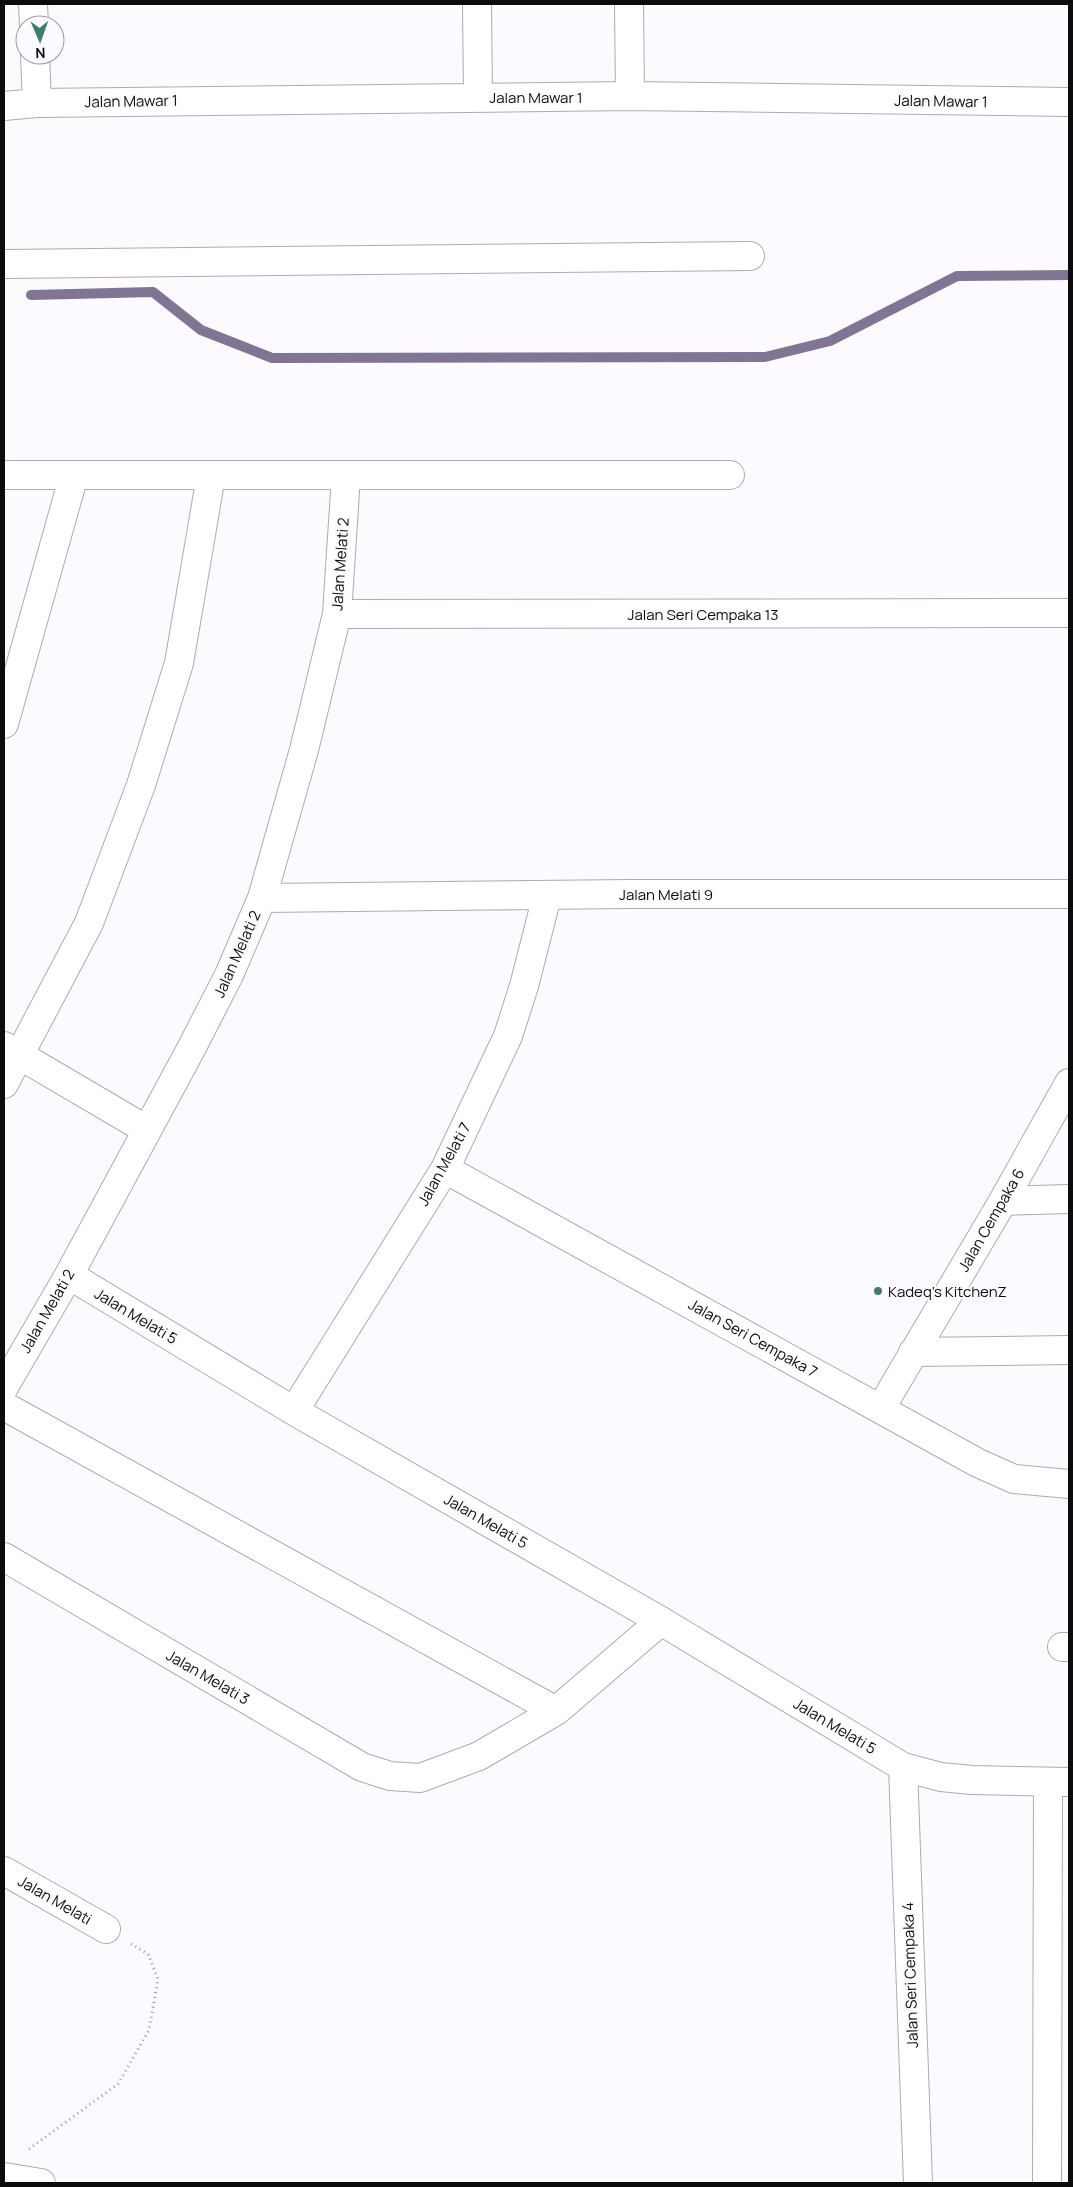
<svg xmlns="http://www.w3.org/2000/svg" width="1073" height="2187" font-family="Manrope,sans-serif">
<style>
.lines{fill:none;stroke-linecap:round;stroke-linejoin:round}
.stream{stroke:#807592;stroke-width:10}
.minor-casing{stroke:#acabaf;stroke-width:30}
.path{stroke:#9e9ca0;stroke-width:3;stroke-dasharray:1 4;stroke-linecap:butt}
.minor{stroke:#fff;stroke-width:28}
.poi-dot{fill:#407e6b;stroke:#fcfaff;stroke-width:2}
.labels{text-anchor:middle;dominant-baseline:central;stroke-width:4.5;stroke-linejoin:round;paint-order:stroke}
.street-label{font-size:15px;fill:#0c0c0d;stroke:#fcfaff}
.poi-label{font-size:15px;fill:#0c0c0d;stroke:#fcfaff;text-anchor:start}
</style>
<rect width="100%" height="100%" fill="#fcfaff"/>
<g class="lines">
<path class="stream" d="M31,295L153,292L201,330L272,358L765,357L830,341L957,276L1069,275"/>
<defs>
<path id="minor" d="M33,4L34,25
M477,4L478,97
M629,4L630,96
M35,55L37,103
M4,106L37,103L630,96L1069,102
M4,264L750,256
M4,475H730
M337,614L1069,613
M4,724L74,475
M262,898L632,894H1069
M4,1046L147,1130
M4,1084L89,923L141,785L179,663L211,476
M445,1169L978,1463L1014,1479L1069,1484
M1003,1201L1069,1199
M69,1275L294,1411L661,1621L903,1767L941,1777L972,1780L1069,1782
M913,1352L1069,1350
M4,1387L69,1275L191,1049L229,975L262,898L304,750L337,614L346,476
M4,1406L556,1711
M881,1408L1003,1201L1069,1083
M294,1411L445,1169L508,1036L524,986L547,896
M4,1557L362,1767L390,1776L420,1778L479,1756L556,1711L661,1621
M1062,1647H1069
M903,1767L918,2183
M4,1871L106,1929
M4,2177L41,2183
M1047,2183L1048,1782"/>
</defs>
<use href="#minor" class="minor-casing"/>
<path class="path" d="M29,2149L118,2084L149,2030L158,1979L148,1954L131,1944"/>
<use href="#minor" class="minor"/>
</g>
<circle class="poi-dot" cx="878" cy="1291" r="5"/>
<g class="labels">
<g class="street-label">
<text x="536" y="97">Jalan Mawar 1</text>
<text transform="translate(131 101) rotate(-1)">Jalan Mawar 1</text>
<text transform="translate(941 101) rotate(1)">Jalan Mawar 1</text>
<text transform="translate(340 564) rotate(-86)">Jalan Melati 2</text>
<text x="703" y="614">Jalan Seri Cempaka 13</text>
<text x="666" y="894">Jalan Melati 9</text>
<text transform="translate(237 954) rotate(-66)">Jalan Melati 2</text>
<text transform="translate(444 1164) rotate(-61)">Jalan Melati 7</text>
<text transform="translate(991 1220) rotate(-60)">Jalan Cempaka 6</text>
<text transform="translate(47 1311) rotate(-60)">Jalan Melati 2</text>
<text transform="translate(136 1316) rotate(31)">Jalan Melati 5</text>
<text transform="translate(753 1338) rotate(29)">Jalan Seri Cempaka 7</text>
<text transform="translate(486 1521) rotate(30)">Jalan Melati 5</text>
<text transform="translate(208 1677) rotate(30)">Jalan Melati 3</text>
<text transform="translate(835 1726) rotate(31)">Jalan Melati 5</text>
<text transform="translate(55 1900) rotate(30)">Jalan Melati</text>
<text transform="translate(910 1975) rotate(-92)">Jalan Seri Cempaka 4</text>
</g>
<g class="poi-label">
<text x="888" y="1291">Kadeq's KitchenZ</text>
</g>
</g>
<rect width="1073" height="2187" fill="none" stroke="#0c0c0d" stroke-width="10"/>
<g transform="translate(40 40) rotate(178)"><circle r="24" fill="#fcfaff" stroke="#9c9b9e"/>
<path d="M0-4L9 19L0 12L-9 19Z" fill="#407e6b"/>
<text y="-8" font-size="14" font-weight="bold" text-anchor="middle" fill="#0c0c0d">N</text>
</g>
</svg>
